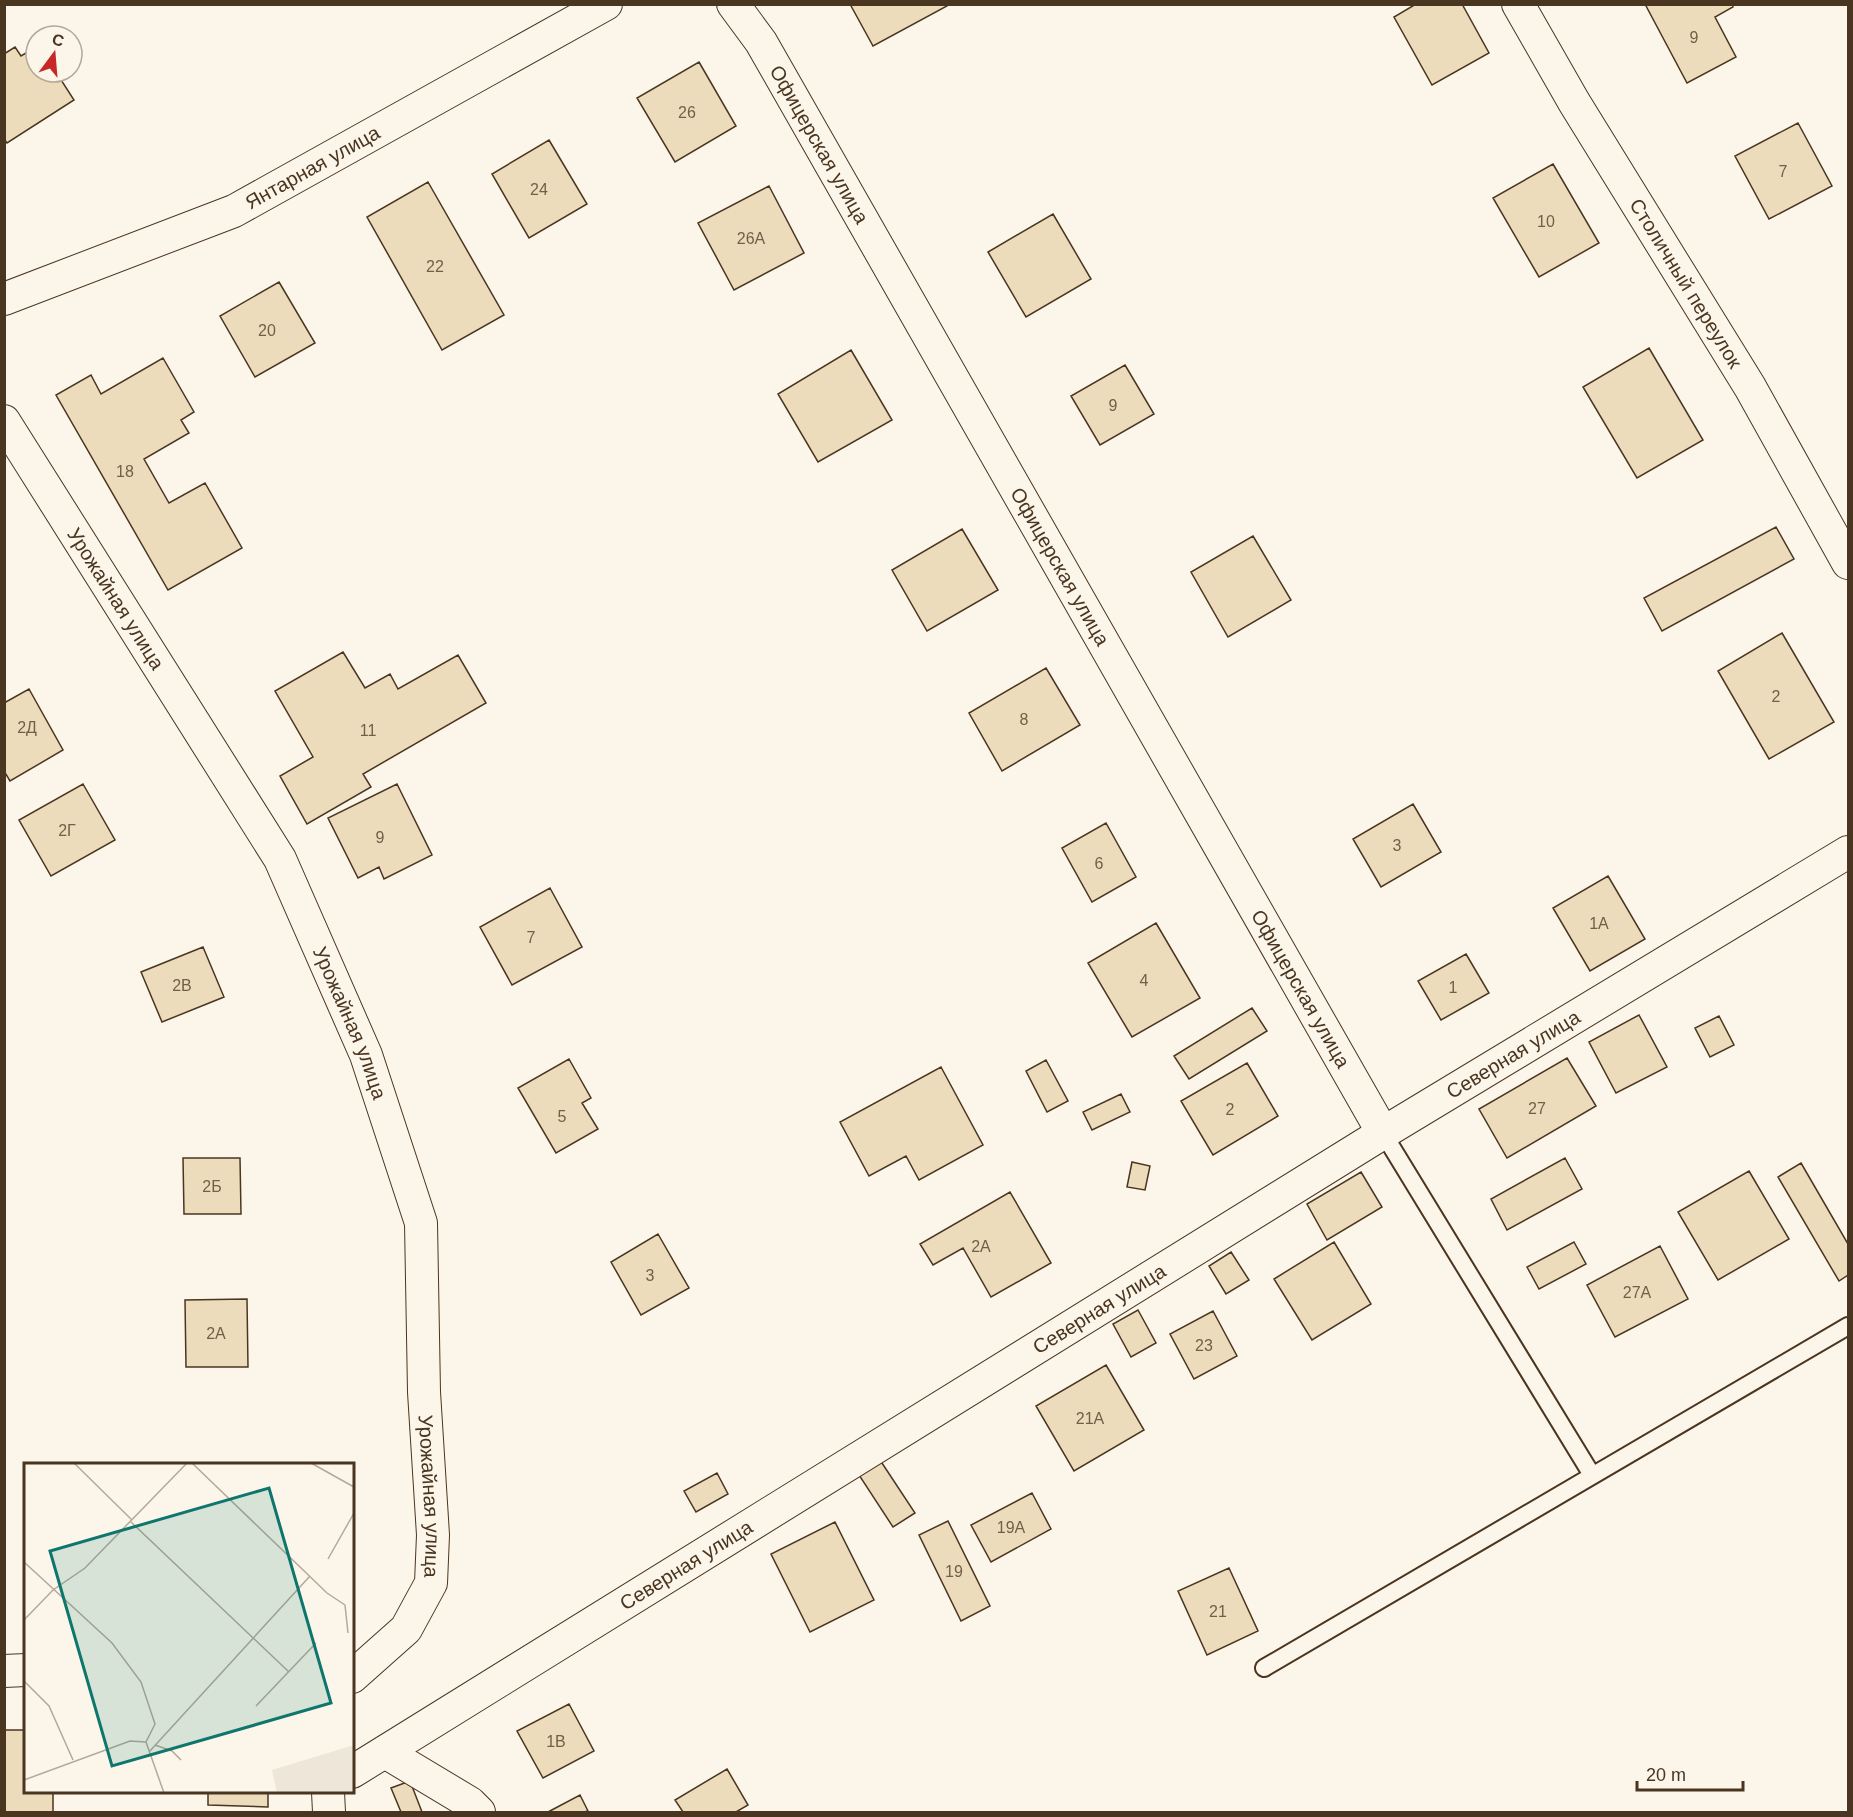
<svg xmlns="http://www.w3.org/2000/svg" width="1853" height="1817" font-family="Helvetica,sans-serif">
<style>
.building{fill:#ecdcbc;stroke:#4a3520;stroke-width:1.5}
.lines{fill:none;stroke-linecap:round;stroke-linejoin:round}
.lane-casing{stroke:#4a3520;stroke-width:20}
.street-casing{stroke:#4a3520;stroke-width:34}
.lane{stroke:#fbf6e9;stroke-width:16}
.street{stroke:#fbf6e9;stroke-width:32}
.labels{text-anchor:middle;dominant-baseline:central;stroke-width:4.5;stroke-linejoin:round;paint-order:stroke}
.number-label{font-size:16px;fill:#725f47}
.street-label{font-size:20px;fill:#4a3520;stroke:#fbf6e9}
.inset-road{fill:none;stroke:#b4a999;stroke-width:1.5}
.view{fill:#0f766e;fill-opacity:0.15;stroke:#0f766e;stroke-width:3}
.inset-edge{fill:none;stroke:#4a3520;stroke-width:3}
</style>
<rect width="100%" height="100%" fill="#fbf6e9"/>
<path class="building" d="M850,4H946L947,6L873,46Z
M1416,4H1462L1489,53L1432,85L1394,17Z
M1645,4H1732L1733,7L1715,17L1736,57L1687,83Z
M15,47L21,56L36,47V72H56L74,100L7,143L4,139V54Z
M699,62L736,126L675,162L637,98Z
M1798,123L1832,186L1769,219L1735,156Z
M549,140L587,204L529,238L492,174Z
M1553,164L1599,243L1539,277L1493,198Z
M428,182L504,315L442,350L367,217Z
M769,186L804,253L734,290L698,223Z
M1053,214L1091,279L1026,317L988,252Z
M279,282L315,343L255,377L220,316Z
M1649,348L1703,440L1637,478L1583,387Z
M851,350L892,420L818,462L778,394Z
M163,358L194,412L181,420L189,433L144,459L169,503L205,483L242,548L168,590L56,395L91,375L101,394Z
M1125,365L1154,414L1100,445L1071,396Z
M1776,527L1794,559L1662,631L1644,598Z
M962,529L998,590L927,631L892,570Z
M1253,536L1291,600L1228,637L1191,572Z
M1782,633L1834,722L1769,759L1718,671Z
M343,652L365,688L390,674L398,689L458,655L486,703L363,774L371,787L307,824L280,776L313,757L275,691Z
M1046,668L1080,725L1002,771L969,713Z
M29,689L63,750L10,781L4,771V703Z
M83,784L115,840L51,876L19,820Z
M397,784L432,855L384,879L379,867L358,878L328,818Z
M1413,804L1441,852L1381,887L1353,839Z
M1106,823L1136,877L1092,902L1062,848Z
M1608,876L1645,939L1590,971L1553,908Z
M550,888L582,947L512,985L480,927Z
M1156,923L1200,998L1132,1037L1088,963Z
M203,947L224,997L162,1022L141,972Z
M1466,954L1489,993L1441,1020L1418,981Z
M1252,1008L1267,1031L1189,1079L1174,1056Z
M1639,1015L1667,1067L1616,1093L1589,1042Z
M1719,1016L1734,1045L1710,1057L1695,1028Z
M1567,1058L1596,1106L1507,1158L1479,1109Z
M569,1059L591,1098L582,1103L598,1129L556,1153L518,1088Z
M1046,1060L1068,1101L1047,1112L1026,1071Z
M1247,1063L1278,1116L1213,1155L1181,1101Z
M941,1067L983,1145L919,1180L906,1156L869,1176L840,1122Z
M1121,1094L1130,1112L1092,1130L1083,1112Z
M183,1158H240L241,1214H184Z
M1565,1158L1582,1189L1507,1230L1491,1199Z
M1132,1162L1150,1166L1145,1190L1127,1187Z
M1801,1163L1848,1244V1275L1839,1281L1778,1177Z
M1749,1171L1789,1239L1718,1280L1678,1212Z
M1361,1172L1382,1207L1327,1240L1307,1204Z
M1010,1192L1051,1263L991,1297L963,1248L933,1265L920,1244Z
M658,1234L689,1288L641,1315L611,1262Z
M1334,1242L1371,1304L1312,1340L1274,1279Z
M1574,1242L1586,1264L1539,1289L1527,1267Z
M1660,1246L1688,1299L1615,1337L1587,1285Z
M1231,1252L1249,1280L1226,1294L1209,1266Z
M247,1299L248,1367H186L185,1300Z
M1138,1310L1156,1343L1131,1357L1113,1324Z
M1213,1311L1237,1356L1194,1379L1170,1334Z
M1106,1365L1144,1430L1074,1471L1036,1406Z
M880,1460L915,1513L893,1527L859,1475Z
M717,1473L728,1494L696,1512L684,1491Z
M1032,1493L1051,1529L991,1562L971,1525Z
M948,1521L990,1606L961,1621L919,1535Z
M835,1522L874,1600L810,1632L771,1554Z
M1229,1568L1258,1631L1207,1655L1178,1591Z
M569,1704L594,1751L543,1778L517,1731Z
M4,1730H26V1792H53V1812H4Z
M727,1769L748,1805L736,1812H683L675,1800Z
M410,1781L422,1812H401L391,1788Z
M208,1792H268V1807L208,1805Z
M580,1795L588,1811L584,1812H548Z"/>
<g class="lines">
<defs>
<path id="lane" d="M1383,1133L1592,1475
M1264,1668L1848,1326"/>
<g id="street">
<path id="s1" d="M733,4L761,42L1383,1133"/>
<path id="s2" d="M1518,4L1574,102L1750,387L1848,563"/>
<path id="s3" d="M4,299L234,211L606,4"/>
<path id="s4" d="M4,421L280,859L366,1055L421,1223L424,1392L433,1535L431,1583L406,1629L352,1677"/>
<path d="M4,1671L26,1670"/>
<path d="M385,1752L470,1803L479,1812"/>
<path id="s5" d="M352,1772L1383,1133L1848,852"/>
<path d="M328,1792L329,1812"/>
</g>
</defs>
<use href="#lane" class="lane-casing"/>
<use href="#street" class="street-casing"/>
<use href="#lane" class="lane"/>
<use href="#street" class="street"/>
</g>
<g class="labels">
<g class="number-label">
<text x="1694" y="37">9</text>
<text x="687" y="112">26</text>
<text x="1783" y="171">7</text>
<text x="539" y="189">24</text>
<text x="1546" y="221">10</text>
<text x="751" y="238">26А</text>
<text x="435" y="266">22</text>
<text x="267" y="330">20</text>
<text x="1113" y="405">9</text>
<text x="125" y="471">18</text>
<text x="1776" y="696">2</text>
<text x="1024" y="719">8</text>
<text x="27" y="727">2Д</text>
<text x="368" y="730">11</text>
<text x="67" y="830">2Г</text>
<text x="380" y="837">9</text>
<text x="1397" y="845">3</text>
<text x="1099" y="863">6</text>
<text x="1599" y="923">1А</text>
<text x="531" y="937">7</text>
<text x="1144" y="980">4</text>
<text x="182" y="985">2В</text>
<text x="1453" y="987">1</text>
<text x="1537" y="1108">27</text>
<text x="1230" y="1109">2</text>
<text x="562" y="1116">5</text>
<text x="212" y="1186">2Б</text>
<text x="981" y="1246">2А</text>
<text x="650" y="1275">3</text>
<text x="1637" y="1292">27А</text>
<text x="216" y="1333">2А</text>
<text x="1204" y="1345">23</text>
<text x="1090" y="1418">21А</text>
<text x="1011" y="1527">19А</text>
<text x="954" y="1571">19</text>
<text x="1218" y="1611">21</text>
<text x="556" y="1741">1В</text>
</g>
<g class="street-label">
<text stroke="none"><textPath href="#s1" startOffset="165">Офицерская улица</textPath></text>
<text stroke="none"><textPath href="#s3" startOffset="336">Янтарная улица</textPath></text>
<text stroke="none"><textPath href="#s2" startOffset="326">Столичный переулок</textPath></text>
<text stroke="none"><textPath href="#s1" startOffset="651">Офицерская улица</textPath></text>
<text stroke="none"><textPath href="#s4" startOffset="210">Урожайная улица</textPath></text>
<text stroke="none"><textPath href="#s1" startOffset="1137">Офицерская улица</textPath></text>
<text stroke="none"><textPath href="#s4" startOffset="696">Урожайная улица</textPath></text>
<text stroke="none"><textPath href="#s5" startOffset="1365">Северная улица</textPath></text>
<text stroke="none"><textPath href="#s5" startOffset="879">Северная улица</textPath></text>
<text stroke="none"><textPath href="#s4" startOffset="1182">Урожайная улица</textPath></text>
<text stroke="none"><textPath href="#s5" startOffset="393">Северная улица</textPath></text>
</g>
</g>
<g transform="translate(24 1463)">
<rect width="330" height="330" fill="#fbf6e9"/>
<path d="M330,282V330H253L248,307Z" fill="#ede6d9"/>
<path class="inset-road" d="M50,0L108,57M168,0L303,130L321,142M287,0L330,24M107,59L265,209M304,96L330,50M0,99L88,180L117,219L131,261L122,279L140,330M321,142L324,170M0,157L29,127L61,105L163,0M0,218L25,243L49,297M232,243L292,180M131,282L148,288L157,297M125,289L286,113M0,317L106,278L122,279"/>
<path class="view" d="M245,25L307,240L88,303L26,88Z"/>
<rect width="330" height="330" class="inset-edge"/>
</g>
<rect width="1853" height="1817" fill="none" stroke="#4a3520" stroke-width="12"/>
<g transform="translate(54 54) rotate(16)"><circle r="28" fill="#fbf6e9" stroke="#b4a999" stroke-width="1.5"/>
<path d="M0-4.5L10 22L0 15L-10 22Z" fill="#c62828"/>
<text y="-9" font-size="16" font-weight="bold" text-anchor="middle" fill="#4a3520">С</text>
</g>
<path d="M1637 1781v9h106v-9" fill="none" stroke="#4a3520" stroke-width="3"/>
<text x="1646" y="1781" font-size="18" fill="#4a3520" stroke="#fbf6e9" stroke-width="4.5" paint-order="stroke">20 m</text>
</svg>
